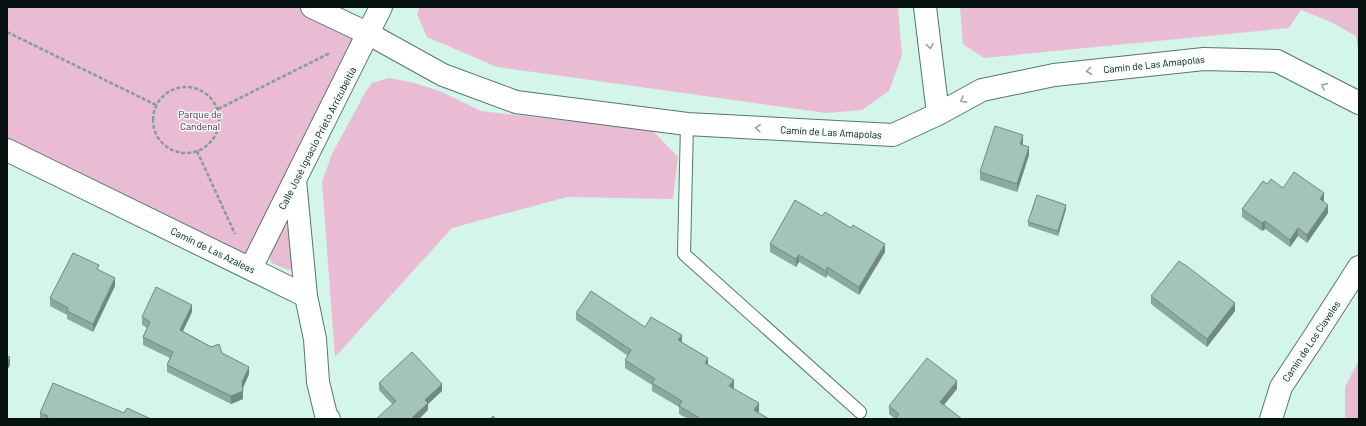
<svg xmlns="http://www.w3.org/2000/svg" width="1366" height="426" font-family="Barlow,sans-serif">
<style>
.green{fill:#e9bcd4}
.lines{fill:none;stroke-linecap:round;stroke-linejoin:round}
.service-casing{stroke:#57766c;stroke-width:14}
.minor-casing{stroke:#57766c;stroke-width:24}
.path{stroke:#849d96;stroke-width:2.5;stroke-dasharray:4 2;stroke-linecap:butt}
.service{stroke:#fff;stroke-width:12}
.minor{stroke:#fff;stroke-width:22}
.wall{fill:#8ca99e}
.shaded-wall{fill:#728981}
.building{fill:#a3c4b8;stroke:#728981}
.oneway{stroke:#9ca19f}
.labels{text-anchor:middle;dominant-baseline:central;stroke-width:3;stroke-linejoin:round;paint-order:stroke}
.street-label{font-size:10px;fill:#071310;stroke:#f0fdf9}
.park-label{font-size:10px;fill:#5b1c45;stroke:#f0fdf9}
</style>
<rect width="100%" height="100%" fill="#d3f5ea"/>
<path class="green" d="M7,7H312L369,34L251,268L7,150Z
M420,7H898L902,55L889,91L862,110L827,113L497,67L427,37L417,14Z
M960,7H1359V56L1356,36L1331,22L1301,10L1289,28L984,58L963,44Z
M389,78L415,83L442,92L481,111L652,130L678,157L673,199L567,197L452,228L335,357L322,182L332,154L365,93L372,83Z
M282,226L289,227L293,264L292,269L288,270L272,263L270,260L269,255Z
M1359,360V419H1345V387Z"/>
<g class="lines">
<defs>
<path id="service" d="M687,124L684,254L860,412"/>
<path id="minor" d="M312,7L369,34L443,75L516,102L687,124L893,135L938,114L982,90L1054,75L1204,59L1277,61L1359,103
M925,7L938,114
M7,150L306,296L315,339L318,382L326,415L329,419
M295,180L306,296
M251,268L381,7
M1271,419L1281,387L1314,337L1359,267"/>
</defs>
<use href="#service" class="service-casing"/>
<use href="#minor" class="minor-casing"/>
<path class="path" d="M7,32L156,105
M153 120a33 33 0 1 1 66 0a33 33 0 1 1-66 0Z
M218,109L330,53
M197,151L235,234"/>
<use href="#service" class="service"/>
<use href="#minor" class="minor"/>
</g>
<path class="wall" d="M1023,142L1022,145L1029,155L1017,192L980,180V172Z
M1267,184L1283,188L1324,201V202L1328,213L1307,243L1298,236L1290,247L1265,229L1262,231L1242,217V209Z
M1066,209L1058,236L1028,226V222Z
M822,216L885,252L859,295L827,275L826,278L799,262L796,267L770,252V244Z
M1183,264L1235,311L1207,347L1151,304V296Z
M99,270L115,286L93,332L67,319V315L50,306V298Z
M192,312L183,331L222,353L249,374L243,388V399L231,404L167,372V365L170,358L143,345V337L147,328L142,325V317Z
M576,313L645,327L682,342L734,388H733L759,411L758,412L769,419H688L679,414V407L652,391V385L625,368V360L628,356L576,320Z
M379,383L442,391L428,404V410L393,405L379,390Z
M957,389L895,419L889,414V406Z
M40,413H124L151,419H40Z"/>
<path class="shaded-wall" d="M1023,135V142L1020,152V144Z
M1029,147V155L1017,192V184Z
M1324,193V201L1320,207V199Z
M1066,205V209L1058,236V231Z
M1328,205V213L1307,243V235Z
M1265,221V229L1262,231V223Z
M1298,228V236L1290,247V240Z
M885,244V252L859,295V287Z
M799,255V262L796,267V259Z
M827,267V275L826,278V271Z
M115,278V286L93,332V324Z
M1235,303V311L1207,347V339Z
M192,305V312L180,337V330Z
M682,335V343L678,340Z
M10,357V365L7,371V363Z
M708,358V366L705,363Z
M249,367V374L242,390V382Z
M734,380V388L729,394V386Z
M957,381V389L940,410V402Z
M442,384V391L428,404V410L419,419H411L425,400Z
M243,391V399L231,404V396Z
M759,403V411L754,418V410Z"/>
<path class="building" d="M995,126L1023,135L1020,144L1029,147L1017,184L980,172Z
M1294,172L1324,193L1320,199L1328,205L1307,235L1298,228L1290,240L1265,221L1262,223L1242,209L1263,181L1267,184L1271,179L1283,188Z
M1037,195L1066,205L1058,231L1028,222Z
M795,200L822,216L825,212L851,228L853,225L885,244L859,287L827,267L826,271L799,255L796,259L770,244Z
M73,253L99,265L97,269L115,278L93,324L67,311L68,308L50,298Z
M1179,261L1183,264H1184L1235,303L1207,339L1151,296Z
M156,287L192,305L180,330L211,347L219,344L222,353L249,367L242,382L243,391L231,396L167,365L173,352L143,337L150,322L142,317Z
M591,291L645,327L651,317L682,335L678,340L708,358L705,363L734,380L729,386L759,403L754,410L769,419H701L679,406L682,401L652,383L655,379L625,360L631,350L576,313Z
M412,352L442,384L425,400L428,403L411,419H376L396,401L379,383Z
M7,356L10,357L7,363Z
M927,358L957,381L940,402L962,419H895L899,414L889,406Z
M53,383L124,413L127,408L151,419H47L48,416L40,413Z
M493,416L496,419H490Z"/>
<defs><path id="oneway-chevron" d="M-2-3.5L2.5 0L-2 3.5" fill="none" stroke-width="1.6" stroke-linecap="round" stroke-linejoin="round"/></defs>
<g class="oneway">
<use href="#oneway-chevron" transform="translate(930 46) rotate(83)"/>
<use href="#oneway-chevron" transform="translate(1089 71) rotate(174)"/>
<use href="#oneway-chevron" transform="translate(1324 86) rotate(-153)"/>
<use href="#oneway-chevron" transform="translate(963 100) rotate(151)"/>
<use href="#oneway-chevron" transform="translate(758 128) rotate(-177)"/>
</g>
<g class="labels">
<g class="street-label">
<text transform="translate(1154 64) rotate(-6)">Camín de Las Amapolas</text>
<text transform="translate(831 132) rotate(3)">Camín de Las Amapolas</text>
<text transform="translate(317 138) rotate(-63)">Calle José Ignacio Prieto Arrizubeitia</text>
<text transform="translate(213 250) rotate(26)">Camín de Las Azaleas</text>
<text transform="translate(1311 341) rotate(-56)">Camín de Los Claveles</text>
</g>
<g class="park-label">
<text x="200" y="114">Parque de<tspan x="200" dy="12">Candenal</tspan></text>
</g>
</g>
<rect width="1366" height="426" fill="none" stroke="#071310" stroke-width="16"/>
</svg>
